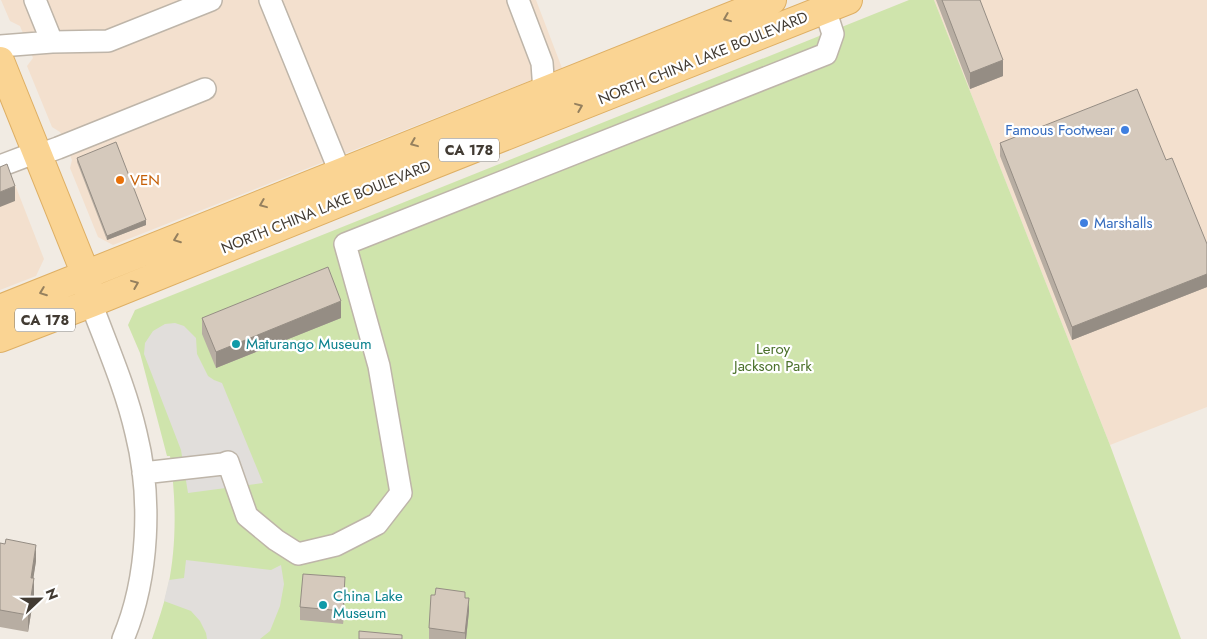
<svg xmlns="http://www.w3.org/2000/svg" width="1207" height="639" font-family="Jost,sans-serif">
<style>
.commercial{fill:#f3e0ce}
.green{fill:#cfe4ac}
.parking{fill:#e1dedb}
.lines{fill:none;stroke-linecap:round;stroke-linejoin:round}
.minor-casing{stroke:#beb5a9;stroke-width:24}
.major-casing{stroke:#deaf64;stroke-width:30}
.minor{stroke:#fff;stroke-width:21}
.major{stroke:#fad493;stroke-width:28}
.wall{fill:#b7ada2}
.shaded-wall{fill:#958d84}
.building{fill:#d5c9bc;stroke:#958d84}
.oneway{stroke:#95805e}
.shop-dot{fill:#3f7fe0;stroke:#fff;stroke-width:2}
.food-dot{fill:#e8710a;stroke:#fff;stroke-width:2}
.culture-dot{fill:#0f9aa8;stroke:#fff;stroke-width:2}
.labels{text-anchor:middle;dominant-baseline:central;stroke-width:4.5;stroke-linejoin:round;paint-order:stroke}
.shield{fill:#fff;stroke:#7b7670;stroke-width:1}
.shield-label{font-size:14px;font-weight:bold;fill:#423b33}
.street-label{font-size:15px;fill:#423b33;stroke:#fff}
.shop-label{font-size:15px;fill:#366cbe;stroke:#fff;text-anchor:end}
.food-label{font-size:15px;fill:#c56008;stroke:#fff;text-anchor:start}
.culture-label{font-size:15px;fill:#0d838f;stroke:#fff;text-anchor:start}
.park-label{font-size:15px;fill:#4a702a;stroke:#fff}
</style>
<rect width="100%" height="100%" fill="#f1ebe3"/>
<path class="commercial" d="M1,0H536L562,68L113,245L98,237L70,168L72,160L60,132L52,127L27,66L33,58L20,26L10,21Z
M934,0H1207V407L1110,445Z
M5,159L44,259L36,276L0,290V161Z"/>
<path class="green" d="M909,0H934L1110,445L1181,639H152C158,622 164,604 168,587C177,544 176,498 170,456H167L140,353L128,325L135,310Z"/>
<path class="parking" d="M175,323L184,326L196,338L197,354L208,376L214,380L222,383L263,483L188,493L181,450L144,354L145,343L153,331L165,324Z
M186,560L271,570L281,565L284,584L280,606L270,631L260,639H207L206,633L200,621L191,611L164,601L169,580L184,578Z"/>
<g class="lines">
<defs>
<path id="minor" d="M35,0L52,42
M270,0L340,172
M518,0L542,63L544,91
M0,46L52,42L108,41L211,0
M0,166L37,152L44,153L58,148L205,89
M91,303C107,346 126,389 136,433C152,497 149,578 123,639
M143,473L223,464L228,462L247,516L276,540L298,554L336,545L377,524L401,493L379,366L345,244L826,54L833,34L825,9"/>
<path id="major" d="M0,61L86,275L89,295
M0,309L772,0
M0,338L91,303L432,165L848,0"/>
</defs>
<use href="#minor" class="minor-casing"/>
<use href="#major" class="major-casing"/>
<use href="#minor" class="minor"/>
<use href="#major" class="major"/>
</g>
<path class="wall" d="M936,0H980L1003,76L970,89Z
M1000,143L1166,160L1207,244V287L1072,340L1000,156Z
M77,158L146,225L107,240L77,162Z
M202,318H341L216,368L202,334Z
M0,543L36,561L33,578L34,595L28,632L0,627Z
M345,590L343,624L300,620V607Z
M465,598L469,611L466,639H429V628Z"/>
<path class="shaded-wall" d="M1003,60V76L970,89V73Z
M15,186V201L0,207V192Z
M146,220V225L107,240V236Z
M1207,274V287L1072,340V327Z
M341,301V318L216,368V352Z
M36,545V561L31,594V578Z
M345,577V590L343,624V611Z
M34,578V595L28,632V615Z
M469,598V611L466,639H465V633Z"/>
<path class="building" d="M942,0H980L1003,60L970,73Z
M1137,89L1166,160L1172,158L1207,244V274L1072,327L1000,143Z
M116,142L146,220L107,236L77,158Z
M7,164L15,186L0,192V167Z
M328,267L341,301L216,352L202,318Z
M6,539L36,545L31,578H34L28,615L0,610V543L5,544Z
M303,574L345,577L343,611L300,607Z
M436,588L465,592V598H469L465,633L429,628L431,595H435Z
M359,631L402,635V639H359Z"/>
<defs><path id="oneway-chevron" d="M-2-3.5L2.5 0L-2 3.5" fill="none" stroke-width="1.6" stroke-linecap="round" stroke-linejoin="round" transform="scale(1.25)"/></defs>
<g class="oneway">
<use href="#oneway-chevron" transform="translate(727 18) rotate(158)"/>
<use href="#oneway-chevron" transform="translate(579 107) rotate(-22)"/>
<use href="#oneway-chevron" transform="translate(414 143) rotate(158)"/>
<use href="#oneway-chevron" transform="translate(263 204) rotate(158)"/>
<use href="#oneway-chevron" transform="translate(177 239) rotate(159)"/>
<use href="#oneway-chevron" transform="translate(135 284) rotate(-22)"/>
<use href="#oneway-chevron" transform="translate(43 292) rotate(159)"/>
</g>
<g class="shop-dot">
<circle cx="1125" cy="130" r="5"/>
<circle cx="1084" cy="223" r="5"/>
</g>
<circle class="food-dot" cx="120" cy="180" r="5"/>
<g class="culture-dot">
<circle cx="236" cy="344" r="5"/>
<circle cx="323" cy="605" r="5"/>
</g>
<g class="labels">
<g class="shield">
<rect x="439" y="138.5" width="60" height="23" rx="4"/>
<rect x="15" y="308.5" width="60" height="23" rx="4"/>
</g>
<g class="shield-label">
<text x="469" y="150">CA 178</text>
<text x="45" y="320">CA 178</text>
</g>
<g class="street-label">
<text transform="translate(703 58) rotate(-22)">NORTH CHINA LAKE BOULEVARD</text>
<text transform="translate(326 207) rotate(-22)">NORTH CHINA LAKE BOULEVARD</text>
</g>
<g class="shop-label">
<text x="1115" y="130">Famous Footwear</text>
<text x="1094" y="223" text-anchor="start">Marshalls</text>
</g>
<g class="food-label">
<text x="130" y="180">VEN</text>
</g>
<g class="culture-label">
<text x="246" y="344">Maturango Museum</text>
<text x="333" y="596">China Lake<tspan x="333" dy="17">Museum</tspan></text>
</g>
<g class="park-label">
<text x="773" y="349">Leroy<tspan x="773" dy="17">Jackson Park</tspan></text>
</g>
</g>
<g transform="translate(40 599) rotate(68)" stroke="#ffffff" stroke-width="4" paint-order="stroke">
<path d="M0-4L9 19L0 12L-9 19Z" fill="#423b33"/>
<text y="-8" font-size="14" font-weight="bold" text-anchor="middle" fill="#423b33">N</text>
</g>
</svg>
